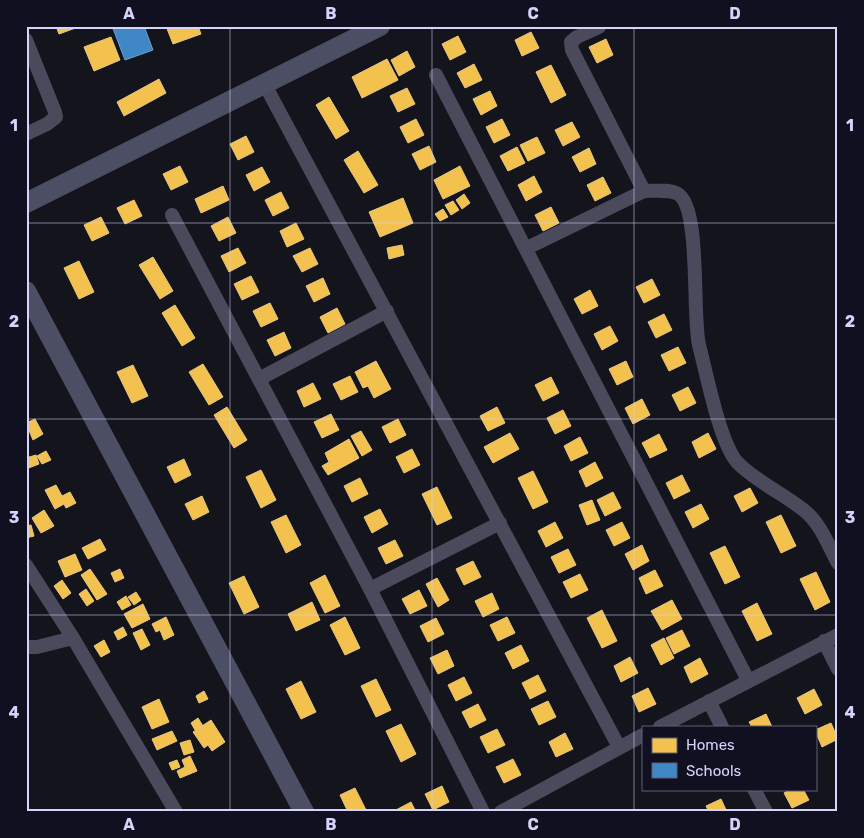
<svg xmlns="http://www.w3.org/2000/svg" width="864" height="838" font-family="Rubik,sans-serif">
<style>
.homes{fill:#f2c14e;stroke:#e9c782}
.schools{fill:#3f88c5;stroke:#6c9fd5}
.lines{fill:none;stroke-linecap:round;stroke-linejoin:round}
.street{stroke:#4a4a5c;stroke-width:14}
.secondary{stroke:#4c4e63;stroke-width:20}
.grid{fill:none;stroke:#d5d4fa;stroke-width:1;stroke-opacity:0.55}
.neatline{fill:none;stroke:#d5d4fa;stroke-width:2}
.grid-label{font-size:16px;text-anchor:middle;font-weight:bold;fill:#d5d4fa}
</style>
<rect width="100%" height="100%" fill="#14141d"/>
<path class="homes" d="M56,26H81L59,34Z
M166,26H198L201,34L173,44Z
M531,32L539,48L522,56L515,40Z
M458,36L466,52L450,60L442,44Z
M111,37L120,60L94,71L84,47Z
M606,39L613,55L597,63L589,47Z
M407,51L415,67L399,76L391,60Z
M387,59L398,80L362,98L352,77Z
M474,64L482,80L465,88L457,73Z
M551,65L566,95L551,103L536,72Z
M159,79L166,93L124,116L117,102Z
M407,88L415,104L398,112L390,96Z
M490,91L497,106L481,115L473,99Z
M329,97L349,131L336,139L316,105Z
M416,119L424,135L408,143L400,127Z
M502,119L510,135L494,143L486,127Z
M572,122L580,137L563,146L555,130Z
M246,136L254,152L238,160L230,144Z
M537,137L545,153L528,161L520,145Z
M429,146L436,162L420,170L412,154Z
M517,147L525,163L508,171L500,156Z
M589,148L596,164L580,172L572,157Z
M358,151L378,185L364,193L344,160Z
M180,166L188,182L171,190L163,174Z
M460,166L470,186L443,199L434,180Z
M262,167L270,182L254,191L246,175Z
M534,176L542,192L526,201L518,185Z
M603,177L611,193L595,201L587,185Z
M223,186L229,200L201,213L195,199Z
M281,192L289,208L273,216L265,200Z
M464,194L470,203L462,209L456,200Z
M403,198L413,223L380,237L369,212Z
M134,200L142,216L125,224L117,208Z
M453,201L459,210L451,215L445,205Z
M551,207L559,223L543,231L535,215Z
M443,209L448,217L440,221L435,214Z
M101,217L109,233L92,241L84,225Z
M228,217L236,233L219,241L211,226Z
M296,223L304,239L287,247L280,231Z
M402,245L404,255L389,259L387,248Z
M238,248L246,263L229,272L221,256Z
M310,248L318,264L302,272L293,256Z
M153,257L173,291L160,299L139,265Z
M79,261L94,292L79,299L64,268Z
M251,276L259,292L242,300L234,284Z
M323,278L330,294L314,302L306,286Z
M652,279L660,295L644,303L636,287Z
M590,290L598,306L582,314L574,299Z
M270,303L278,319L261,327L253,311Z
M175,305L195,338L182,346L162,313Z
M337,308L345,324L328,333L320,317Z
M664,314L672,330L656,338L648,322Z
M610,326L618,341L602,350L594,334Z
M284,332L291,348L275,356L267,340Z
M678,347L686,363L669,371L661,355Z
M376,361L391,389L374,398L368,386L363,388L355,372Z
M626,361L633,377L617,385L609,369Z
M203,364L223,397L209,405L189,372Z
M133,365L148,396L132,403L117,372Z
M350,376L358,392L341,400L333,384Z
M551,377L559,393L543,401L535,385Z
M313,383L321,399L304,407L297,391Z
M688,387L696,403L680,411L672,395Z
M642,399L650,415L633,424L625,408Z
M227,407L247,440L234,448L214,415Z
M497,407L505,423L488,431L480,416Z
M563,410L571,426L555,434L547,418Z
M331,414L339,430L322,438L314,422Z
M35,419L43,434L33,440L26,423Z
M398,419L406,435L390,443L382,427Z
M361,431L372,450L362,456L351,436Z
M510,433L519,449L493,463L484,447Z
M708,433L716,449L699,458L692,442Z
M659,434L667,450L650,458L642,443Z
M580,437L588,453L571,461L564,446Z
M349,439L359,458L328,475L322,466L329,462L325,453Z
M412,449L420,465L404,473L396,457Z
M46,451L51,460L42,464L37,456Z
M36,455L39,464L26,469V458Z
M184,459L191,475L175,483L167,467Z
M595,462L603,478L586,487L579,471Z
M261,470L276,500L261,508L246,477Z
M533,471L548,502L533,509L518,478Z
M682,475L690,491L674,499L666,483Z
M360,478L368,494L352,502L344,486Z
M56,485L62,496L70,492L76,503L66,508L64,504L55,509L45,490Z
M437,487L452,518L437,525L422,494Z
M750,488L758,503L742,512L734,496Z
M613,492L621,508L605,516L597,500Z
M202,496L209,512L193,520L185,504Z
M592,500L600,520L587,525L579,505Z
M701,504L709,519L693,528L685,512Z
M380,509L388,524L372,533L364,517Z
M44,510L54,526L41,533L32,518Z
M286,515L301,545L286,553L271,522Z
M781,515L796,546L781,553L766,522Z
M555,522L563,538L546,547L538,531Z
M622,522L630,538L614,546L606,530Z
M31,525L34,536L26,538V526Z
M100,539L106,550L88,559L82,548Z
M395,540L403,556L386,564L378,548Z
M642,545L649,561L633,570L625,554Z
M725,546L740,577L725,584L710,553Z
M568,549L576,565L559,573L551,557Z
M75,554L82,570L65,577L58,561Z
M473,561L481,577L464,585L456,569Z
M90,569L107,594L97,600L81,575Z
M120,569L124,578L115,582L111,573Z
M655,570L663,586L646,594L639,578Z
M816,572L830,602L815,610L800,579Z
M580,574L588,590L571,598L563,582Z
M325,575L340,606L325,613L310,583Z
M244,576L259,607L244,614L229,583Z
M437,578L449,600L438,607L426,584Z
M62,580L71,593L63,599L54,586Z
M86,589L94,601L87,606L79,594Z
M419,590L427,606L410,614L402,599Z
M136,592L141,600L134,605L128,597Z
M492,593L499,609L483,617L475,601Z
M126,596L131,605L122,610L117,602Z
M672,600L682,619L662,630L651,611Z
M312,602L320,620L296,631L288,614Z
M757,603L772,634L757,641L742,611Z
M143,604L150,619L132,628L124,614Z
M602,610L617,641L602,648L587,618Z
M166,617L174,635L164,640L160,630L156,632L152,624Z
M345,617L360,648L345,655L330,625Z
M507,617L515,633L498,641L490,625Z
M436,618L444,634L428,642L420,626Z
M123,627L127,635L118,640L114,632Z
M142,629L150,645L141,650L133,633Z
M682,630L690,646L674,654L666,638Z
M664,638L674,658L661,665L651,645Z
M104,640L110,652L101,657L94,646Z
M521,645L529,661L513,669L505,653Z
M447,650L454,666L438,674L430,658Z
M630,657L638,673L621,682L614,666Z
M700,658L708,674L691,683L684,667Z
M538,675L546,691L530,699L522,683Z
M464,677L472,693L456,701L448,685Z
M376,679L391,710L376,717L361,686Z
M301,681L316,712L301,719L286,689Z
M648,688L656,704L639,712L632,696Z
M814,689L822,705L805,714L797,698Z
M204,691L208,699L199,703L196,696Z
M159,699L169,722L152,729L142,707Z
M548,701L556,717L539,725L531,709Z
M478,704L486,720L470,728L462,712Z
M766,714L772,727H752L749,722Z
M198,718L203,726L195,730L191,723Z
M211,720L225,742L212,751L208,745L204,748L193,732Z
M831,723L838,739L822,747L815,730Z
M401,724L416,754L401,762L386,731Z
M497,729L505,745L488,753L480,737Z
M172,731L177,741L157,750L152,739Z
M565,733L573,749L556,757L549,742Z
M190,740L194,752L184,755L180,743Z
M190,756L197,771L180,778L177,771L185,767L182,760Z
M513,759L521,775L504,783L496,767Z
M177,760L180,767L172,770L169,763Z
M442,786L449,802L433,810L425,794Z
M355,788L367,812H348L340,795Z
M791,789H803L809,800L792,808L784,793Z
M721,799L727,812H709L706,806Z
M411,802L416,812H395L394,811Z"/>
<path class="schools" d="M112,26H144L153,50L125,60Z"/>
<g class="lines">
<path class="street" d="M26,40L55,112L56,117L47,124L26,134
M436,75L748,680
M264,83L619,747
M644,191C654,191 669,189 678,194C701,207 692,317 699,345C706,371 720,445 738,463C755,481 786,495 806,512C821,525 828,545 838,563
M172,215L370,589L483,812
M527,248L644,191L572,50L571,42L577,37L599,27
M259,379L387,311
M26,565L73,638L176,812
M370,589L500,523
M824,641L838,669
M26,647H37L73,638
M709,701L722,727
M660,727L838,635
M754,789L766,812
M501,812L643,735"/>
<path class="secondary" d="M26,203L380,26
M26,291L304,812"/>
</g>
<path class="grid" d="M230,26V812M432,26V812M634,26V812M26,223H838M26,419H838M26,615H838"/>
<rect width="864" height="838" fill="none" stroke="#111021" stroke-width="55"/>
<rect x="642" y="726" width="175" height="65" fill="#111021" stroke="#5f5e78"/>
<rect x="652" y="738" width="25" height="15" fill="#f2c14e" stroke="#5f5e78"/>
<text x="686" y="750" font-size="15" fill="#d5d4fa">Homes</text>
<rect x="652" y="763" width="25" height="15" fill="#3f88c5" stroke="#5f5e78"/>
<text x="686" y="776" font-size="15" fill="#d5d4fa">Schools</text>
<rect x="28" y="28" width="808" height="782" class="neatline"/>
<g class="grid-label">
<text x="129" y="19">A</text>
<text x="331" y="19">B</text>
<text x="533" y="19">C</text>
<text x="735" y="19">D</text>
<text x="14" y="131">1</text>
<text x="850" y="131">1</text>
<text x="14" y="327">2</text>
<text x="850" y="327">2</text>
<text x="14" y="523">3</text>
<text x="850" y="523">3</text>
<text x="14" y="718">4</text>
<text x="850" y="718">4</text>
<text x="129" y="830">A</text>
<text x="331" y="830">B</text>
<text x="533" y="830">C</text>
<text x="735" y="830">D</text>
</g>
</svg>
